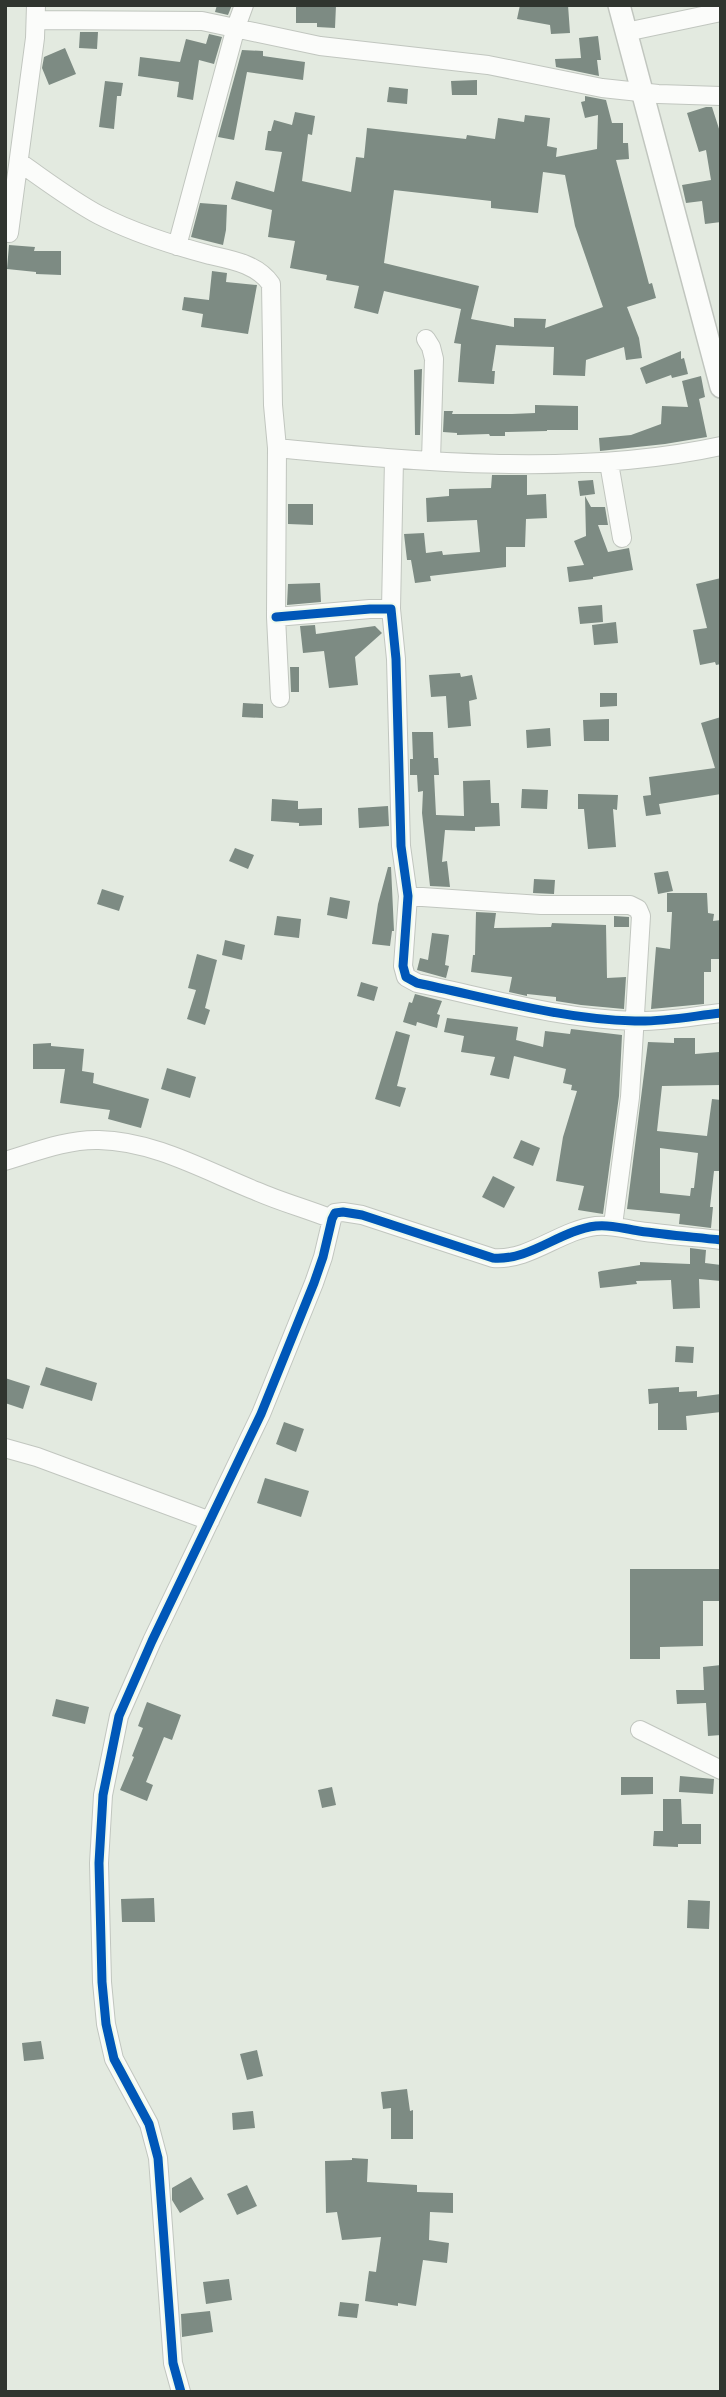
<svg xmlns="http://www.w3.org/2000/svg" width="726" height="2397" font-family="Spectral,serif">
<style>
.building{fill:#7d8b83;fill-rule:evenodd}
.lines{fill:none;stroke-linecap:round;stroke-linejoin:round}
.minor-casing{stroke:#c1c6bf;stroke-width:20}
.major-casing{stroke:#c1c6bf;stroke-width:24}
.minor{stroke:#fbfcfa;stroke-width:18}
.major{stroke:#fbfcfa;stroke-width:21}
.cycleway-casing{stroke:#eefaeb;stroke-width:13}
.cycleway{stroke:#0057b8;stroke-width:9}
</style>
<rect width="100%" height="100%" fill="#e3eae0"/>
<path class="building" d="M217,5H232L228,15L215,12Z
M296,5H336L335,28L317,27V23H296Z
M520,5H568L570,33L551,34L550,25L517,19Z
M80,32H98L97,49L79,48Z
M209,34L222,37L214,64L199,60L193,100L177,97L179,82L138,76L140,57L180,62L186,39L206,44Z
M598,36L601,60H597L599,76L556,67L555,59L581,58L579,38Z
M65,48L76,74L49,85L42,68L44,57Z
M242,50L263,51V56L305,62L303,80L247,72L234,140L218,137Z
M477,80V95H452L451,81Z
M105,81L123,83L121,96H117L114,129L99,127Z
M389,87L408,89L407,104L387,102Z
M585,96L606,100L612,123H623V143H628L629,159L616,160L649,284L652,283L656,298L627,307L639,338L642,358L626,360L624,347L586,360L585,376L553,375L554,347L496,345L492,371H495L494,384L458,382L461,344L454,343L461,309L384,291L378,314L354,308L359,286L326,280L327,275L290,268L295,241L268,237L272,210L231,199L236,181L274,192L282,152L265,150L268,131H271L274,120L292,125L295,112L315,116L312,135L308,134L302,181L351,192L356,157L364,158L367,128L466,139L467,135L495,139L498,118L524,122L525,115L550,118L547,146L557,148L556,157L597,149L598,115L585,118L581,102L585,101ZM543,172L565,175L575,226L603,307L545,328L546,319L514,318V327L471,319L479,286L384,263L394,190L491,201V208L538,213Z
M706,107H712L721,135V222L705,224L702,201L686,203L682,185L711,180L706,150L699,152L687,113Z
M200,203L227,205L226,230L223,245L191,237Z
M9,245L35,247L34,251H61V275L36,274V272L7,269Z
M212,271L227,273L226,282L257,285L248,334L201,327L203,314L182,310L184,297L209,300Z
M681,351V359L684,358L688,374L672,378L671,375L646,384L640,368Z
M422,369L420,435H415L414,370Z
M701,376L705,397L699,399L707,437L665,444L600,451L599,438L631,435L661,424L662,406L688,407L682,381Z
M535,405L578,406V430H547V431L505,432V436H490L489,434L457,435V433L443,432L444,411H453L452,414H512L535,413Z
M492,475H527V495L546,494L547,518L526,519L525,547H506V567L430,576L431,581L415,583L411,560H407L404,534L424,533L426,553L442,551L443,555L480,552L477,520L427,522L426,498L449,496V489L491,488Z
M593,480L595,494L580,496L578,481Z
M585,496L591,507H605L608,525H598L608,552L629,548L633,570L593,577V579L569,582L567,567L584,565L574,541L586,536Z
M288,504H313V525L288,524Z
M721,578V664L716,665L715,662L700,665L693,630L707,628L696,584Z
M320,583L321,602L287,605L288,584Z
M602,605L603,622L580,624L578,607Z
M616,622L618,643L594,645L592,625Z
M315,625L316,634L375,626L382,633L355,657L358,685L329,688L324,651L303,653L300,626Z
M290,667H299V692H291Z
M460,673L461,677L472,675L477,699L469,701L471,726L448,728L446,696L431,697L429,675Z
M600,693H617V706L600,707Z
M243,703L263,704V718L242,717Z
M721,717V794L659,804L661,814L646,816L643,796L651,795L649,777L715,768L701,723Z
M609,719V741H584L583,720Z
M550,728L551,746L527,748L526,730Z
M412,732H433L434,758H438L439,775H434L436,815L464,816L463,781L490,780L491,803H499L500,826L475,827V831L445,830L442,862L447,861L450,887L430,886L422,813L423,791L418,792L417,775H410V759H413Z
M522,789L548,790L547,809L521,808Z
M578,794L618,795L617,810L613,809L616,847L588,849L584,809H578Z
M272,799L298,801V809L322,808V825L299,826V823L271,821Z
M388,806L389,826L359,828L358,808Z
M235,848L254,855L248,869L229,861Z
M388,867H391L394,931H392L390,946L372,944L378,904Z
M668,871L673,891L658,894L654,873Z
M534,879L555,880L554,894L533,893Z
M102,889L124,896L119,911L97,904Z
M667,893H707L708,913L714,914L713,921L721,920V959H711V972H704V1004L651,1009L656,947L670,949L672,912H667Z
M330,897L350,901L347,919L327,915Z
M476,912L496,913L494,928L551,927L552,923L606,925L607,978L626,977L624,1009L581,1005L556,1001V997L527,994V996L509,992L512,977L471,972L473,955H475Z
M277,916L301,919L299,938L274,935Z
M614,916L629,917V927H614Z
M432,933L449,935L445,965L449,966L446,978L417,970L420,958L428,960Z
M225,940L245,945L242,960L222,955Z
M197,954L217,960L205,1008L210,1010L205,1025L187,1019L196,990L188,988Z
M361,982L378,987L374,1001L357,996Z
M415,994L442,1001L437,1014L440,1015L437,1028L417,1022L416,1026L403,1022L409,1002L412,1003Z
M447,1018L518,1027L516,1040L543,1047L545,1031L570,1034L571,1029L622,1035L619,1096L603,1214L578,1210L584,1186L556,1181L563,1137L577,1091L571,1090L572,1085L563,1083L566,1069L514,1056L509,1079L490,1075L495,1057L461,1052L464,1036L444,1032Z
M396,1031L410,1035L397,1086L406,1088L400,1107L375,1099Z
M674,1038H695V1054L719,1052L721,1085L662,1086L657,1131L707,1136L712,1099L721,1100V1171H714L710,1207H713L711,1228L679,1224L680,1214L627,1209L648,1042L674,1043ZM660,1148L698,1153L694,1188H691L690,1196L660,1193Z
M51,1043V1046L84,1049L82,1071L94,1073L93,1083L149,1099L141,1128L108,1119L110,1110L60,1103L65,1069H33V1044Z
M167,1068L196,1077L190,1098L161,1089Z
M521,1140L540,1148L533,1166L513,1158Z
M493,1176L515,1187L504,1208L482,1197Z
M690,1248L706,1250L705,1263L721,1265V1281L699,1279L700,1308L673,1309L671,1280L636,1281L637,1284L600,1288L598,1272L601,1271L640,1265V1262L690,1264Z
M676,1346L694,1347L693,1363L675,1362Z
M46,1367L97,1383L92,1401L40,1385Z
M5,1378L30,1386L23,1409L5,1403Z
M679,1387V1392L697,1391V1397L721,1394V1412L686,1416L687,1430H658V1403L649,1404L648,1389Z
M284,1422L304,1429L296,1452L276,1444Z
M265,1478L309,1491L301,1517L257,1503Z
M630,1569H721V1601H703V1646L660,1647V1659H630Z
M721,1665V1735L708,1736L706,1703L677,1704L676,1690H704L703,1667Z
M56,1699L89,1707L85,1724L52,1716Z
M147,1702L181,1715L172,1740L164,1737L146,1782L153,1785L147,1801L120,1790L134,1757L132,1756L143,1728L138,1726Z
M680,1776L714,1779L713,1794L679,1792Z
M621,1777H653V1794L621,1795Z
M332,1787L336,1805L322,1808L318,1790Z
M663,1799H681L682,1824H701V1844H678V1847L653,1846L654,1831H663Z
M154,1898L155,1922H122L121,1899Z
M688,1900L710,1901L709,1929L687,1928Z
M41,2041L44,2059L24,2061L22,2043Z
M257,2050L263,2076L247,2080L240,2054Z
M407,2089L410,2111L413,2110V2139H391V2108L383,2109L381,2092Z
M253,2111L255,2128L233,2130L232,2113Z
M352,2158L368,2159L367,2182L417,2185V2192L453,2193V2213L430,2212L429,2240L449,2243L447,2263L423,2260L416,2306L398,2303V2306L365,2301L369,2271L376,2272L381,2237L342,2240L337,2212L326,2213L325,2161L352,2160Z
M191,2177L204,2199L180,2213L172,2200V2188Z
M247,2185L257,2206L237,2215L227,2194Z
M229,2279L232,2300L206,2304L203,2282Z
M340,2302L359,2304L357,2318L338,2316Z
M210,2311L213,2332L182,2337L181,2314Z"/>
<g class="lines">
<defs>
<path id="minor" d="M36,20L202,21L320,46L488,65L602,88L658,94L721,96
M626,32L721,12
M19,162C45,180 71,200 99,215C134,233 172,245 210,255C232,260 257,264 271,284L273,405L277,448L276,617L280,698
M9,233L35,38L36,5
M177,246L236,27L244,5
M426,339L431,347L434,359L431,460
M277,448C420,462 579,477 721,446
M609,463L622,538
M391,609L394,459
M276,617L370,609H391L396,659L401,846L408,896L403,966L406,977L417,983C489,998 560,1019 635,1021C663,1022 693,1016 721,1013
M408,896L541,905H630L638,909L641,916L630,1097L613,1225
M5,1161C35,1152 67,1139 99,1140C154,1141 206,1171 256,1191C281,1202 307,1209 332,1219
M5,1448L37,1457L210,1521
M640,1730L721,1770
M181,2392L173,2363L158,2158L149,2124L114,2059L106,2024L102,1982L99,1863L103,1795L119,1716L152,1641L261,1414L314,1283L323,1257L332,1219L335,1213L343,1212L362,1215L493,1258C530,1261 560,1230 596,1226C611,1224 624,1229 639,1231C666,1235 694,1237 721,1240"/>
<path id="major" d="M619,5L721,387"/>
</defs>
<use href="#minor" class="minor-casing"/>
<use href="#major" class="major-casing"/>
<use href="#minor" class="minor"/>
<use href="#major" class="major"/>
<defs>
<path id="cycleway" d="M276,617L370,609H391L396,659L401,846L408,896L403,966L406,977L417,983C489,998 560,1019 635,1021C663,1022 693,1016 721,1013
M181,2392L173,2363L158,2158L149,2124L114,2059L106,2024L102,1982L99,1863L103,1795L119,1716L152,1641L261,1414L314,1283L323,1257L332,1219L335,1213L343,1212L362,1215L493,1258C530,1261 560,1230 596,1226C611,1224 624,1229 639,1231C666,1235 694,1237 721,1240"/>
</defs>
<use href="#cycleway" class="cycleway-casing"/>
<use href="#cycleway" class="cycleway"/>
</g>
<rect width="726" height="2397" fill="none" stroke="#30352f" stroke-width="14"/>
</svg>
